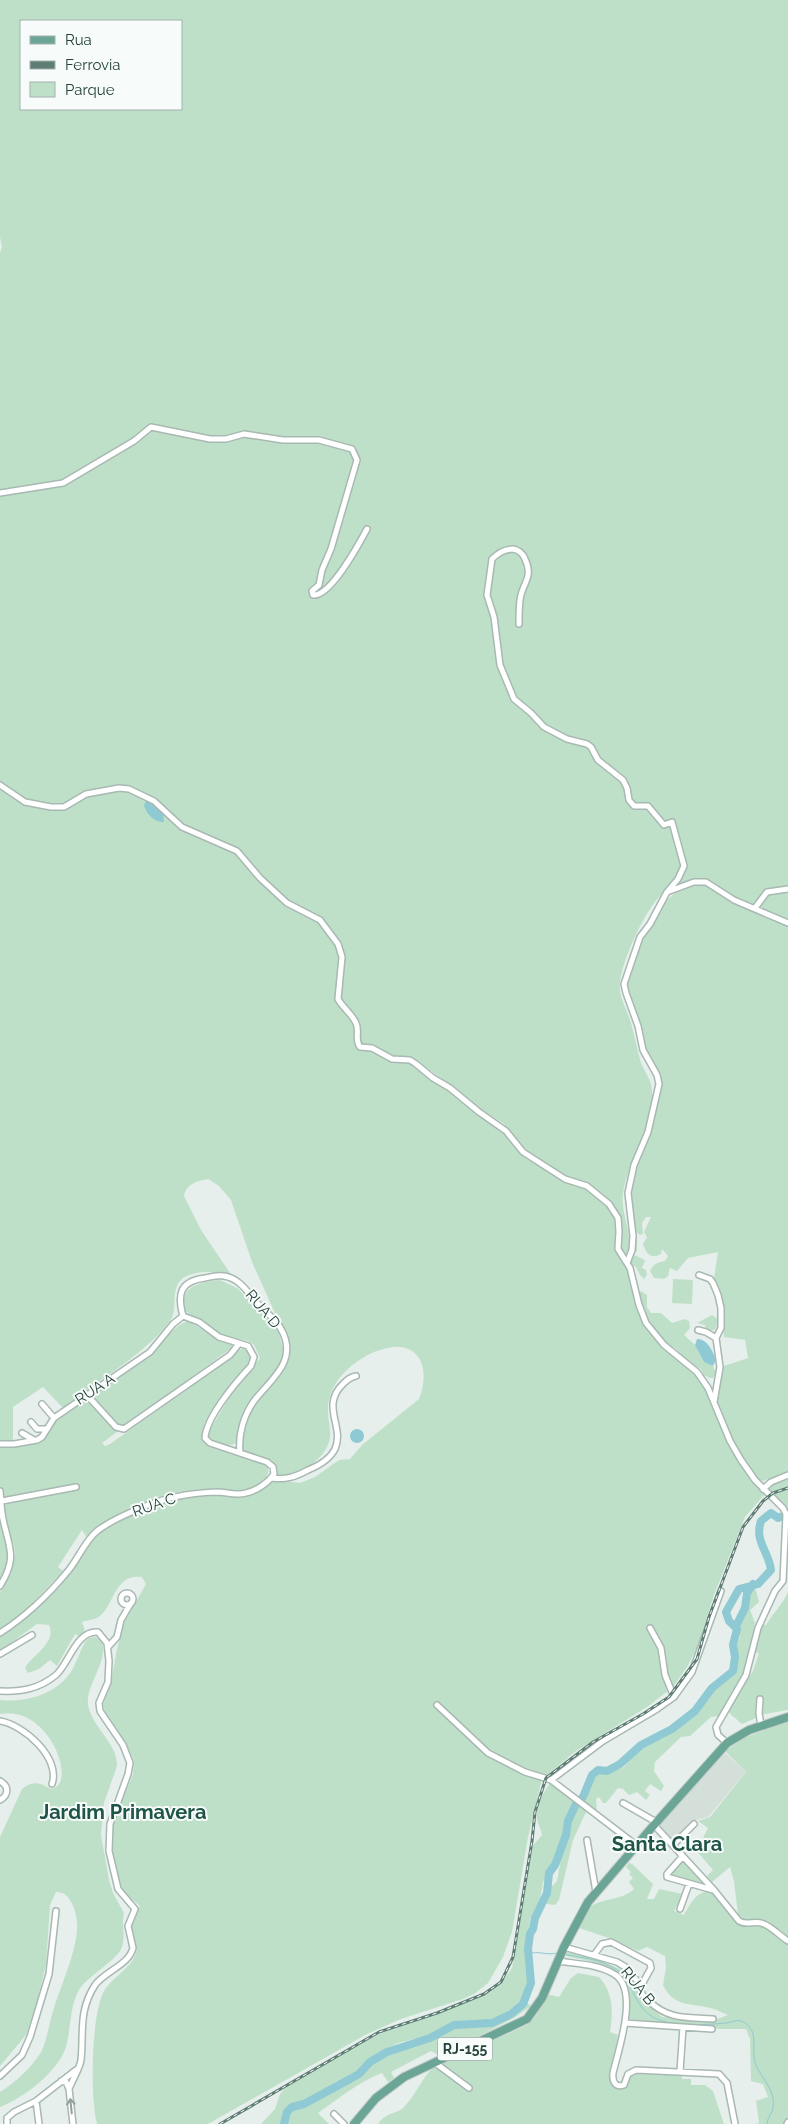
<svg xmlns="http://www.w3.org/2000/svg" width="788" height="2124" font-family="Raleway,sans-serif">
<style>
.built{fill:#d4dfda}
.green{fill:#bfe0c8;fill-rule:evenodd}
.water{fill:#8ec9d4}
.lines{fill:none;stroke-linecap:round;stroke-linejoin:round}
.stream{stroke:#8ec9d4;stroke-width:1}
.river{stroke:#8ec9d4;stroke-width:8}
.street-casing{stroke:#a8b8b2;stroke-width:8}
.primary-casing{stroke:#c2cac8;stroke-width:10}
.street{stroke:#fff;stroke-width:5}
.primary{stroke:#6aa596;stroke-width:8}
.rail-casing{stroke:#5f7d75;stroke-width:3}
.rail{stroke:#f7fbf9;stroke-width:1;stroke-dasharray:4;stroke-linecap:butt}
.oneway{stroke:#92a09c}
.labels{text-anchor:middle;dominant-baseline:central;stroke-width:4;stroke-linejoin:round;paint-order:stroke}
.shield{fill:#f7fbf9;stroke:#637a73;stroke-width:1}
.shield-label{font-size:14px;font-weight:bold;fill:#24423a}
.street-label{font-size:15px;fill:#24423a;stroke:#f7fbf9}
.district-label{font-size:20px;font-weight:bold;fill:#1f5548;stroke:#f7fbf9}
</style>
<rect width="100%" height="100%" fill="#e6efeb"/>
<path class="built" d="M723,1751L746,1772L708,1817L696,1820L674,1842L657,1824Z"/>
<path class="green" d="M0,0H788V921C767,912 742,903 723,890C717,885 711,879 703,879C693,878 672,885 664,892C647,905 617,969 620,990C621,1001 628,1012 631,1023C635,1036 637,1050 641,1063C645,1073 652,1080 652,1091C653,1128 629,1158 623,1193C620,1216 636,1237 626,1260L620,1251L622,1231L618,1214L605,1197L590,1185L568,1177L531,1155L503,1123L473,1104L451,1085L417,1061L410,1058L391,1055L376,1047L359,1044L360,1026L340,996L344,952L327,924L318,916L298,906L280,894L260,875L236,848L185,825L158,801L127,786L122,785L89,790L66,804L59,805L27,800L0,783V253L2,247L0,237ZM21,21H181V109H21Z
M0,789L23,804L34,807L56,809L71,807L86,797L126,790L149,800L176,824L234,851L287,904L316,918L335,940L340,958L336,995L356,1027V1043L358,1048L377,1053L392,1061L410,1063L414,1066L500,1129L526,1159L564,1181L582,1186L592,1192L609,1209L617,1224V1252L628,1268L643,1321L695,1373L704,1385L736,1456L764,1495L745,1517L714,1595L697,1648L687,1667L673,1687L647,1707L576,1751L542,1779L528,1837L512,1932L503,1957L488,1983L474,1994L463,1999L401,2019L367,2034L208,2124H97C90,2098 91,2014 104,1991C112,1977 131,1969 136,1953C139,1943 130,1934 132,1924C134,1918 138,1912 140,1906L126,1894L121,1887L111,1845L112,1825L133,1774L134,1761L127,1745L105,1713L103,1704L111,1683L117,1649L124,1623L146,1584L142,1577C115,1573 115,1603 100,1616C95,1620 88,1620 82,1622L85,1631L79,1636L75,1634L57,1666L50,1660L39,1669L28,1673L25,1668C32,1655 57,1643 49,1625L37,1624L0,1651V1635L70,1574L88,1545L99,1533L110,1526L144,1508L184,1497L258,1491L273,1480L300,1483L315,1477L339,1460L350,1459L362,1445L419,1399C426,1383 427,1356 408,1349C397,1344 385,1348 374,1352C351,1362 327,1384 328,1411C328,1422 332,1432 329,1442C323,1462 294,1479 275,1475L274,1466L271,1462L243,1451C227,1415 292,1382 288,1342L252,1262L231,1200L219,1186L208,1179C197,1181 186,1184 184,1196L201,1230L232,1276C218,1271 196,1270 183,1278C169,1289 179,1309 170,1321C142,1357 99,1379 63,1408L43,1387L13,1407V1440L0,1441Z
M697,885L709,886L788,926V1471L763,1481C747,1478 719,1418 716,1402C714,1392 720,1377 721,1367L748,1358L745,1340L724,1337C723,1317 726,1296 714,1278L718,1252L688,1258L677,1271L670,1268L668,1276L664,1279L654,1278L650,1271C654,1263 657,1263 665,1261L668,1256L662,1249L661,1254C650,1260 646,1253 643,1244L647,1237L644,1232L651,1217H646L642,1223L643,1234L640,1235L634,1231L629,1199L636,1165L652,1125L662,1088L660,1077L645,1047L639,1023L630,999L626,982L641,939L665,902L674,894Z
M634,1233L637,1237V1252L635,1251L634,1255L643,1259L645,1261L642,1268L646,1270L647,1275L644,1279L640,1275L636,1267L628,1262Z
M673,1279L693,1280L692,1304L672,1303Z
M220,1280L237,1288L274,1324L279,1334L283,1349V1356L278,1369L241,1421L236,1443C226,1449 216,1438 206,1441L205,1443L209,1447L266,1464C275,1477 255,1490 244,1492C234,1494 219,1489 209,1489C165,1489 119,1508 87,1538L82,1530L58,1567L63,1571L21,1615L0,1630V1592L11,1574L15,1554L14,1545L5,1519L3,1503L78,1490V1486L2,1500L0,1486V1446H12L37,1441L59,1416L146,1358C158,1349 175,1323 189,1321L217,1339L234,1346L102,1443L105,1446L110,1444L188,1389L238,1350L244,1348L250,1355L248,1364L221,1399L204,1424L205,1430L211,1428L227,1401L260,1358L254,1345L248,1341L222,1335L185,1311C178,1286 201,1282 220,1280Z
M641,1291L647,1295V1307L651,1313H661L672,1323L685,1319L689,1321L690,1328L684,1335L695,1345L704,1362L713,1366L716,1373L713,1378H710L704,1375L701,1369L687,1361L675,1348L667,1345L646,1320L638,1294Z
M712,1315L719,1320L715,1330H706L705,1325L697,1323Z
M788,1478V1517L785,1507L765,1488Z
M0,1517C7,1545 12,1555 0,1583Z
M755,1587L759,1602L750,1610L755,1623L744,1676L720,1716L711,1717L690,1736L681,1737L655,1762L654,1771L664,1786L661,1791L650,1784L645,1791L650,1795L646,1800L637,1792L629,1795L623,1789L618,1788L606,1803H603L599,1797L596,1799L597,1812L583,1802L588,1792L592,1779L600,1773L611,1772L624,1767L642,1746L652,1740L662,1739L692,1718L714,1689L733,1675L736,1664V1647L740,1637L737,1625L745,1611L746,1599L751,1588Z
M788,1592V1710L765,1714L742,1724L728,1712L753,1671L759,1653L752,1652L762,1624L766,1625C773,1613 782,1605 788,1592Z
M95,1637L101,1640C110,1661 86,1683 88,1704C91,1727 118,1743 117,1766L104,1803L101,1835L109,1880L113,1893L124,1913C121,1924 126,1936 122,1947C117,1961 88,1975 79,1990C70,2006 71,2025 67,2043C62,2069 24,2098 0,2107V2092C15,2083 32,2067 41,2052C48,2038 49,2022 54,2008C61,1985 79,1946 77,1923C76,1912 73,1900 63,1893L56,1892L50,1905L46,1964L37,2003L26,2035L0,2066V1837L22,1789C34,1780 40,1783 51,1789C79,1785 49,1704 0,1714V1700C25,1703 58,1694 72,1670C77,1661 80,1651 85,1642L89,1638Z
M788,1721V1937L768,1921L744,1920L738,1915L734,1881L730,1867L712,1882L707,1876L713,1870L695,1849L702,1840L708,1828L698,1821L710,1817L746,1772L725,1751L744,1738Z
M551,1782L576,1802L567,1817L562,1843L543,1882L540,1900L530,1919L528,1942V1985L526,1994L519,2003L496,2020L457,2021L426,2036L398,2043L369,2059L360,2071L337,2085L288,2108L284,2114L285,2119L282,2124H261L275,2109L280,2094L285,2088L316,2068L379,2034L430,2017L488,1993L501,1983L512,1968L532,1847L542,1835C541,1829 538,1825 537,1819C535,1808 544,1791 551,1782Z
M580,1804L586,1809V1812L573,1840L559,1900L555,1905L547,1904L546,1900L551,1887L557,1881L561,1859L570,1831L571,1821Z
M683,1856L711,1889L667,1875Z
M629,1863L632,1864L653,1884L647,1899H654L659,1889L683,1894L674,1911L684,1915C691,1903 697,1889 714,1892L739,1924L745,1927L763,1926L788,1944V2116L785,2124H756L759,2123L756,2101L768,2097L763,2084L751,2081L750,2039L746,2029H720L628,2019C628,2009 631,1997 628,1987C622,1964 586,1961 566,1956L567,1952L596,1959L620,1969L642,1998L662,2017L712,2021L728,2015C723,2013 719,2011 714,2009C692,2002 675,2009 663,1985L666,1967L665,1956L647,1947L638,1951L612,1939L579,1928C581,1922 583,1915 587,1910C596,1898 623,1901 634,1889L629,1882L633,1878L629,1874L631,1872L626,1867Z
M578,1973L599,1977C614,1993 613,2013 610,2032L618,2035L612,2070L615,2087L620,2089L625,2087L629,2077L633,2074L682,2075V2079H691V2085H705L713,2091L724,2124H378C387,2111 396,2115 404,2107C416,2095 421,2079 433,2068L527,2025L536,2016L546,1994L559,1997L571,1978Z
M531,1993L527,2003L531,2006L514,2018L458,2047H446L445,2053L440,2056L431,2051L391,2072L394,2078L388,2082L382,2073C360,2081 338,2099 318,2113L329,2124H286L290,2113L295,2109L305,2107L338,2087L363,2072L370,2064L397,2052L431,2041L453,2027L499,2023L518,2012Z"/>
<path class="water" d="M146,801H149L163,814L164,822C155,823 146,814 144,805Z
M697,1339C708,1339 713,1352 716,1360L713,1366L704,1362L695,1345Z
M350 1436a7 7 0 1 1 14 0a7 7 0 1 1-14 0Z"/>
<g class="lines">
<path class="stream" d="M529,1954C538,1950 547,1956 557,1953
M563,1954C584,1958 617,1961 628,1982C635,1995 638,2007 651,2016C666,2027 708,2025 726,2023C731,2023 737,2019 741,2021C745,2022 750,2027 752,2031C756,2040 752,2052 755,2062C759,2077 776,2088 773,2107C773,2113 767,2117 767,2124"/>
<path class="river" d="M736,1626L745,1608L747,1593L753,1584
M284,2124L287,2112L292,2107L304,2104L339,2085L359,2074L370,2062L387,2052L430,2038L454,2025L492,2023L511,2014L523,2004L531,1983L528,1949L530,1934L533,1929L535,1918L547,1893L549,1873L555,1865L566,1835L568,1821L576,1804L583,1797L592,1775L598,1770L607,1771L620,1764L641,1745L672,1729L695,1711L712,1688L733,1671L735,1657L733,1645L737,1629L729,1621L726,1612L739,1589L758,1584L771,1570C769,1552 754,1541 761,1521L771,1513L778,1518L783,1516L788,1519"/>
<defs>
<path id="street" d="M0,493L63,483L134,441L151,427L210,439H226L244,434L283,440H319L352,449L357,460L331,549L322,570L319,585L312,591L313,595C330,597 359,544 367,529
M519,624C519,616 519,608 520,600C522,583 534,578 525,559C523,554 519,550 513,549C505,549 498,553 492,559L487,595L494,617L500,665L514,699L531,713L544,727L567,739L587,744L591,747L598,760L623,780L627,788L629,800L634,806H648L664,825L672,822L684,866L678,879L667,892
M0,785L25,802L51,807H64L86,794L119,788L129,789L154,801L182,827L237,851L260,878L287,903L320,920L338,944L342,957L338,999C343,1008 352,1014 356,1023C360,1032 354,1039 360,1047L372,1048L392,1059L410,1060L416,1064L433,1078L450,1088L479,1112L506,1131L523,1152L565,1179L587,1186L609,1204L618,1218L619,1231L618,1249L630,1268L639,1305L646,1323L664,1345L697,1372L708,1388L730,1441L741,1460L755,1480L783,1508L786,1514L783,1581L775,1591L758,1628L746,1675L716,1727L718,1735L727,1743
M755,908L767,892L788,889
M627,1263L632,1250L633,1236L628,1193L634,1165L648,1132L659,1084L657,1075L643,1050L638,1026L626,993L624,984L640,937L650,924L667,892L694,882H706L734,900L788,923
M699,1275L710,1279L713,1283L718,1295L721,1308V1328L716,1338L720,1367L714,1402
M698,1330L706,1332L716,1338
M86,1394L116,1427L124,1429L230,1355L238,1345
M42,1404L54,1418
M31,1422L37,1429H47
M22,1433L34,1440
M0,1444H14L37,1440L42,1437L54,1418L150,1352L173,1324L183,1316
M272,1478C286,1480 295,1477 308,1470C318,1466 330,1459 335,1449C345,1427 320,1406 343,1384C347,1380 350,1377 356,1376
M763,1489L771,1482L788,1475
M0,1491C1,1501 1,1510 3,1519C9,1548 18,1557 0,1586
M2,1501L76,1487
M121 1599a6 6 0 1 1 12 0a6 6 0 1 1-12 0Z
M650,1628L661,1648L665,1675L674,1697
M0,1633C25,1617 49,1594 68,1571C79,1558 84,1542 97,1531C110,1521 126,1514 141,1508C165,1497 190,1493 216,1492C226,1492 236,1496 246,1493C256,1491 268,1483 274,1474L273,1467L267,1462L210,1443L205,1438C206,1417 237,1381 251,1366L254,1357L248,1346L219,1337L199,1322L183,1316C177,1294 180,1281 205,1278C211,1277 217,1275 224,1276C242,1279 248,1294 260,1306C267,1313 276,1320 281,1329C299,1361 271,1379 254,1401C244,1415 238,1434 240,1452
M108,1647L117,1637L121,1620L131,1603
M0,1654L32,1635
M0,1691C21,1692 39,1689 56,1675C69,1664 76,1630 98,1632L107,1643L109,1661L108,1682L99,1703L100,1711L123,1745L130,1763L128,1774L110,1824L109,1851L118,1889L135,1909L128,1926L133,1948C129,1965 105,1971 95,1985C78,2012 84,2031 81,2060C80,2068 72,2081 69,2089
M760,1699L759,1713L761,1726
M437,1705L488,1753L525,1772L551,1780L636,1845
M0,1721C24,1725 61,1758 52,1784
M551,1780L603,1741L657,1709L674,1697L692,1672L721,1591
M0,1781C9,1786 9,1795 0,1800
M623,1803L656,1822
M654,1825L714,1890L739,1921C747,1926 755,1920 764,1924C772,1927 780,1936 788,1941
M587,1840L596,1892
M673,1845L694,1824
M683,1856L667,1874V1877L713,1890
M680,1909L689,1884
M564,1947L617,1962L627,1968L641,1986C640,1994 644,1997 650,2002C669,2020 688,2017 713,2019
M594,1955L602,1944L611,1942L650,1963L651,1968L641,1986
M558,1961C576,1964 598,1964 614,1974C640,1989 618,2051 613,2073C612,2081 615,2088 624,2085L628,2074L636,2070L719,2074L727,2083L735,2124
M625,2023L712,2029
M434,2062L469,2088
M680,2072L683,2027
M0,2076L22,2055L30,2037L49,1974L56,1911
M61,2081L66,2082L69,2089L73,2124
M36,2101L39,2124
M334,2114L344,2124
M7,2124V2118L14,2112L36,2101L76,2070
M787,2124L788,2122"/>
<path id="primary" d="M354,2124L376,2098L404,2077L527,2019L542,1998L564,1947L588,1902L654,1825L727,1743L749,1730L788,1717"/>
</defs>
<use href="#street" class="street-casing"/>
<use href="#primary" class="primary-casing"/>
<use href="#street" class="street"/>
<use href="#primary" class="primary"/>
<defs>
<path id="rail" d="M220,2124L379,2032L437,2013L484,1994L501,1982L513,1957L532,1841L535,1812L546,1778L593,1742L643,1714L669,1697L697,1659L709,1617L743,1527L763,1501L773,1493L788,1488"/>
</defs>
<use href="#rail" class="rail-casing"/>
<use href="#rail" class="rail"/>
</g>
<defs><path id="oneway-shaft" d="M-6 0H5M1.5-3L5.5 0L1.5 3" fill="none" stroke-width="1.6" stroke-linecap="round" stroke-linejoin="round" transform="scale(1.25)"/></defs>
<use class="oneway" href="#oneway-shaft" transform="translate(71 2106) rotate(-96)"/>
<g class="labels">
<rect class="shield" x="437.5" y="2037.5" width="55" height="23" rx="4"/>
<g class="shield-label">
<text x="465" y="2049">RJ-155</text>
</g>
<g class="street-label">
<text transform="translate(263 1309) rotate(50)">RUA D</text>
<text transform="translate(95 1389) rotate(-33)">RUA A</text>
<text transform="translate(154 1505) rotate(-19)">RUA C</text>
<text transform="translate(638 1986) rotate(51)">RUA B</text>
</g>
<g class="district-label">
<text x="123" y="1812">Jardim Primavera</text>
<text x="667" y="1844">Santa Clara</text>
</g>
</g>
<rect x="20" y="20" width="162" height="90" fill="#f7fbf9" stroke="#a3b1ad"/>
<rect x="30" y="36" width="25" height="8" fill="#6aa596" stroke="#a3b1ad"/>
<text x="65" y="45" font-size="15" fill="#24423a">Rua</text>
<rect x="30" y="61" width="25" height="8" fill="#5f7d75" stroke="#a3b1ad"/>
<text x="65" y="70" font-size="15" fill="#24423a">Ferrovia</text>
<rect x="30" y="82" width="25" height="15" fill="#bfe0c8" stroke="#a3b1ad"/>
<text x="65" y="95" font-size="15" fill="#24423a">Parque</text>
</svg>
